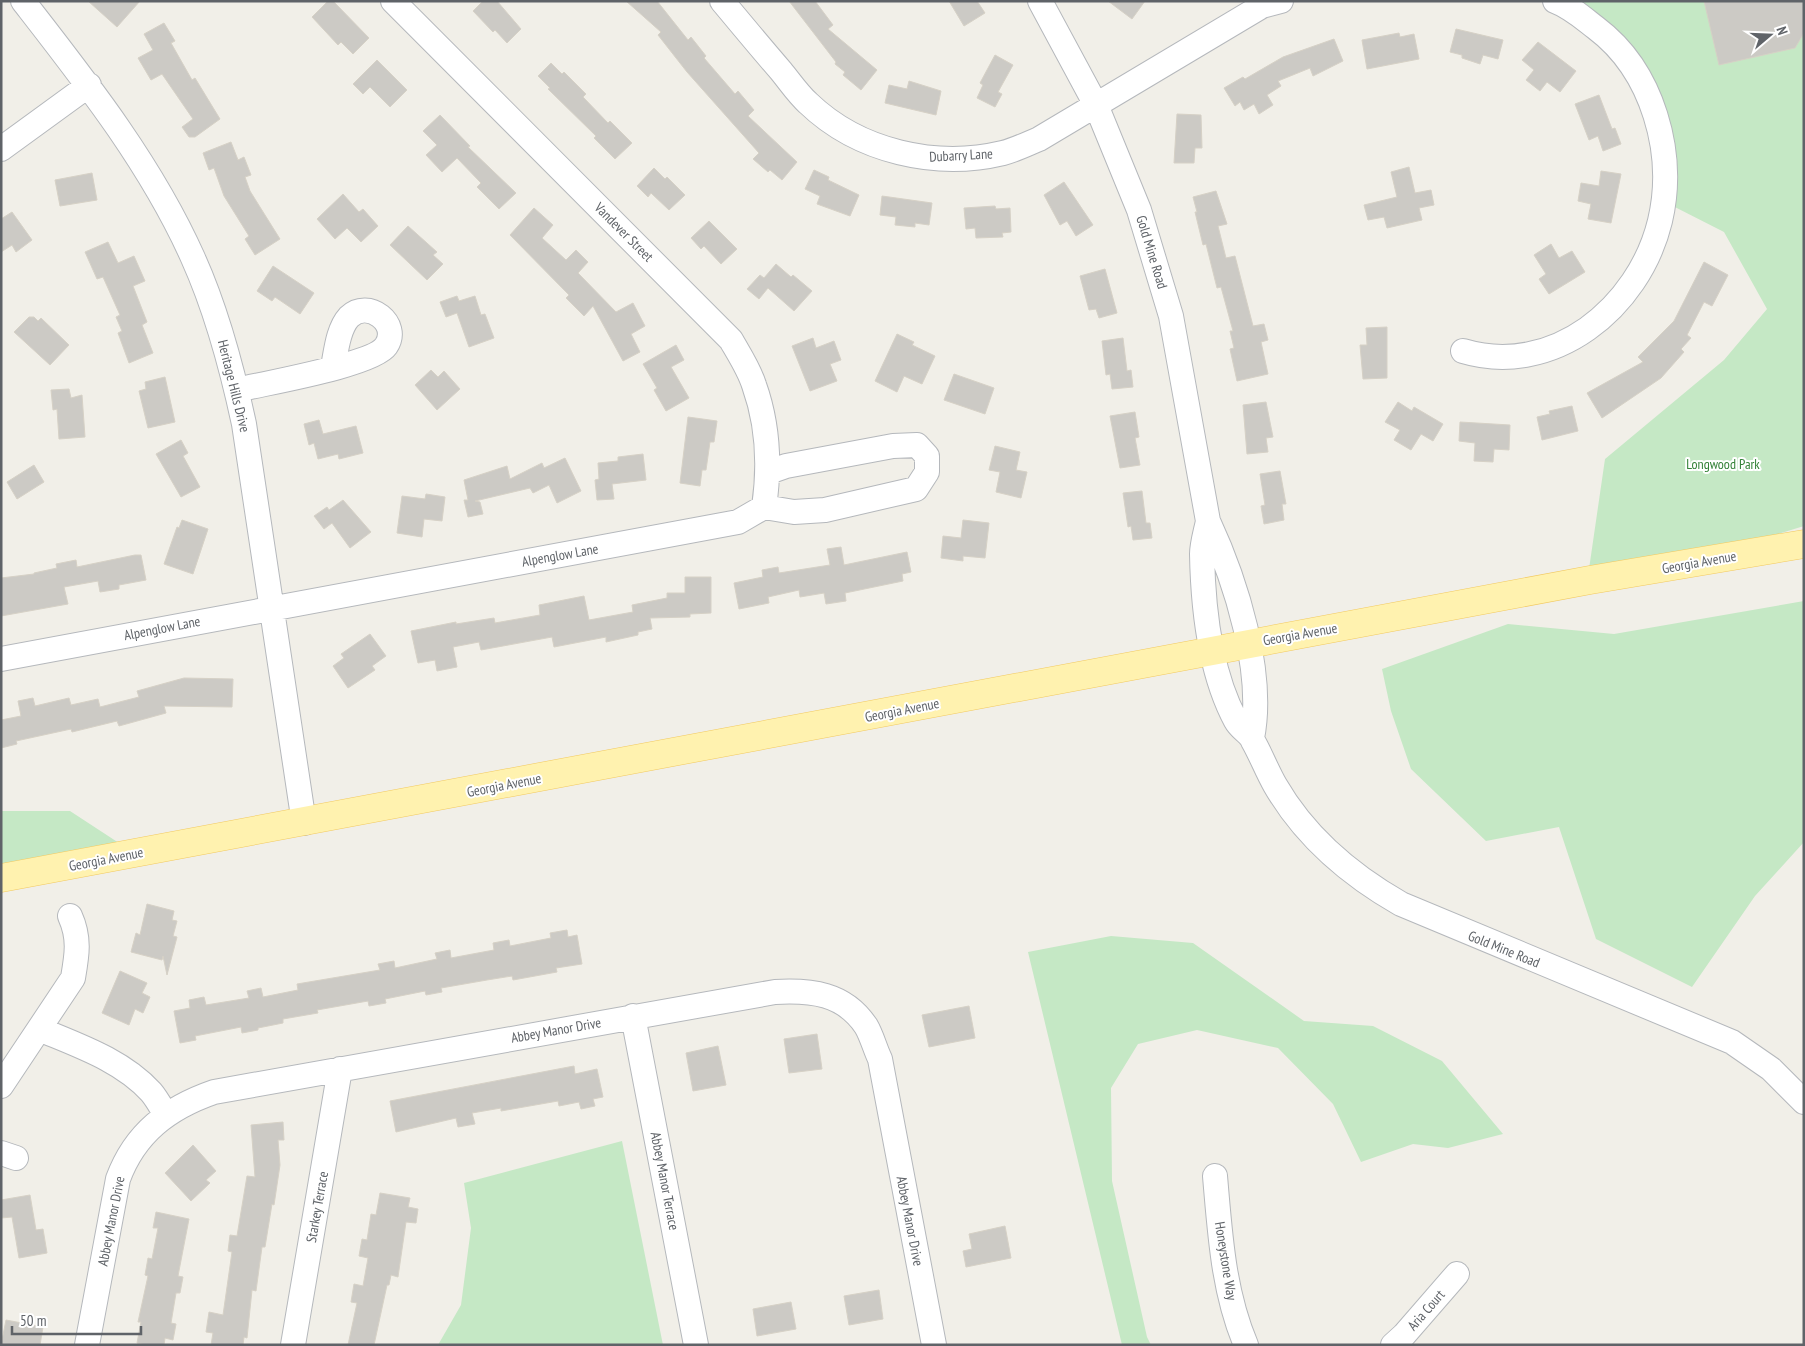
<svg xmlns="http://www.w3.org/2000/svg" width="1805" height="1346" font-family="'PT Sans Narrow',sans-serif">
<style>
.green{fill:#c5e8c5}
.building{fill:#cccac5;stroke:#d6d1c6}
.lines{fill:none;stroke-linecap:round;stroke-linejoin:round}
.minor-casing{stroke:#b5b8bc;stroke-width:26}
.major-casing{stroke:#f2c960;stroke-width:29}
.minor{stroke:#fff;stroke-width:24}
.major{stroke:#fff2af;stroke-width:28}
.labels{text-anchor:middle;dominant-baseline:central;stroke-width:4;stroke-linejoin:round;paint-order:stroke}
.street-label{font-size:14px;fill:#5f6368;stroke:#fff}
.park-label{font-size:14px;fill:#348238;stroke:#fff}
</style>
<rect width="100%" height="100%" fill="#f1efe8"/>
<path class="green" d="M1555,1H1804V526L1762,539L1589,569L1605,459L1724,360L1767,309L1724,232L1663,201L1640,78Z
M1804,601V842L1755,896L1692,987L1596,939L1559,827L1486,841L1411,769L1391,711L1382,669L1508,624L1614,634Z
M1,811H70L122,845L1,865Z
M1111,936L1193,943L1304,1021L1373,1026L1442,1061L1503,1134L1448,1148L1413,1144L1361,1162L1333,1104L1278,1048L1197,1030L1138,1044L1111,1088L1112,1181L1147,1337L1151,1345H1122L1028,952Z
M622,1141L663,1345H438L461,1305L471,1228L464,1183Z"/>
<path class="building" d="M88,1H140L117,27Z
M328,1H333L369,38L353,54L341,42L338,45L312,17Z
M483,1H497L521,29L507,43L495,30L493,32L473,11Z
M626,1H657L688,40L691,37L706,56L704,58L735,94L738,91L754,110L748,116L797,162L782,180L770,170L768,172L753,159L759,153L687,72L658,35L661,32Z
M789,1H815L833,25L828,29L877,70L861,90L843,75L845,72L835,64L836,62Z
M949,1H977L985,13L964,26Z
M1108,1H1145L1132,19Z
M1704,1H1804V33L1795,48L1719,65Z
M164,23L175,41L171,43L192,80L195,78L220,119L195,137H189L182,127L193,119L162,74L151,80L138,58L153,50L144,34Z
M1456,29L1503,40L1498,59L1483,55L1480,64L1462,58V55L1450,52Z
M1399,33L1400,37L1414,34L1419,59L1367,69L1362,40Z
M1334,39L1343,61L1313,76L1310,68L1278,81L1281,86L1267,95L1273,105L1259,114L1254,104L1244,110L1240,102L1235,106L1224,88L1243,77L1245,79L1283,57Z
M1538,42L1576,71L1560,92L1547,82L1540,91L1526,80L1534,70L1522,60Z
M995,55L1013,65L998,92L1002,94L995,107L977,98L983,85L980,83Z
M377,60L407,90L390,107L370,87L363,94L353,84Z
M551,63L562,74L564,72L586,94L583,97L608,123L610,121L632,143L615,159L594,138L596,136L548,89L550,88L538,76Z
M909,81L941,91L936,115L885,103L889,85L907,89Z
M1599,95L1612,129L1615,128L1621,144L1603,151L1598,136L1589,140L1575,104Z
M1177,114L1201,115L1202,148H1195L1194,163H1174Z
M440,115L470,146L468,147L516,193L499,209L477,187L481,183L457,158L442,172L426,155L437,145L423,131Z
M231,142L238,160L244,157L251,175L245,177L250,191L280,239L255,255L245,239L249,236L224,196L214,168L209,170L203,153Z
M1409,167L1415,193L1431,190L1434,205L1419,208L1422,220L1387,228L1384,217L1368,220L1364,205L1397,197L1391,172Z
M654,168L665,179L667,177L685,195L669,210L651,193L648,197L637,186Z
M814,170L829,177L828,180L859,195L850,216L817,204L820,196L805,189Z
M1601,171L1621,174L1611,223L1588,219L1591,204L1578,201L1581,183L1599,186Z
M92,173L97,200L60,206L55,180Z
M1064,182L1093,225L1076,236L1067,221L1060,225L1044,195Z
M1216,191L1227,224L1218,226L1226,258L1235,256L1253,326L1264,324L1268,340L1261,342L1268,374L1237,381L1230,349L1234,348L1230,331H1233L1221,287L1217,288L1206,244L1203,245L1195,212H1197L1193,197Z
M343,194L359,212L363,209L378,226L361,242L347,228L335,239L317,219Z
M882,196L932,203L929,225L915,223V227L895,225L896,217L880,215Z
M995,206L996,209L1010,208L1011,232L1002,233L1003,237L976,238L975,228L966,229L964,208Z
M534,208L553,225L542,238L566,260L576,250L588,262L578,273L616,312L633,303L645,326L631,334L640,352L623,361L593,306L584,316L566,298L569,295L510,235Z
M12,212L32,240L16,252L12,245L1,252V219Z
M709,221L737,249L721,264L704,246L701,249L691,238Z
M408,226L437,252L433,255L443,264L427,280L390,245Z
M108,242L118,263L134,256L145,281L133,286L147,322L142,325L153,353L129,363L118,333L122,331L116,317L120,315L103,277L97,279L85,252Z
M1551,244L1559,258L1572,251L1585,272L1549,294L1539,279L1546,274L1534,255Z
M1704,262L1728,275L1712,306L1704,302L1687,335L1691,338L1681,349L1684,352L1661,378L1602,418L1587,393L1643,362L1638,357L1674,321Z
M776,264L791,277L793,275L812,291L794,311L768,288L759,299L747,289L760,275L764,278Z
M273,266L314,293L300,314L275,297L272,301L257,291Z
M1105,269L1117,313L1099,318L1096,309L1089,310L1080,276Z
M457,296L459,301L475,296L481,315L485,314L494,338L469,347L457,313L446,317L440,302Z
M29,317H34L38,321L41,318L69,345L50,365L14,332Z
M1387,327V378L1363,379L1360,345H1367L1366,328Z
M897,334L914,342L912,345L935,356L922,384L904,376L897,392L875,381Z
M813,338L816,348L834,341L841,360L830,364L837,381L810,391L792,346Z
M1123,338L1127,371L1131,370L1133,387L1112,389L1110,374L1106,375L1102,341Z
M676,345L684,360L671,367L689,398L666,411L654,390L657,388L643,364Z
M431,370L438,377L444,371L460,389L437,410L415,385Z
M954,374L994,388L985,414L944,400Z
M165,377L175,422L148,428L139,391L146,389L145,382Z
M69,389L71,398L82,395L85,437L59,439L57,409L53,410L51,390Z
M1266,402L1273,437L1266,438L1268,452L1247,454L1243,405Z
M1398,402L1412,411L1414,407L1443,424L1433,441L1421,434L1411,450L1394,440L1400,430L1385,422Z
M1572,406L1578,431L1542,440L1537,417L1550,414L1549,411Z
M1135,412L1139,437L1135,438L1140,465L1120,468L1110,416Z
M688,417L717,421L714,442H710L706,470H702L700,486L680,483Z
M319,420L323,434L356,426L363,453L339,459L338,454L318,459L314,443L309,445L304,424Z
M1460,422L1510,425L1509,450L1494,449L1493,462L1474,461L1475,443L1459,441Z
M181,440L188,453L183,456L200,487L181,497L156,454Z
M995,446L1020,452L1016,470L1027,472L1021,498L996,492L1000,472L989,470Z
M643,454L646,480L612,484L614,499L597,500L595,480L599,479L598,463L618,461V457Z
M565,458L581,491L557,503L549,485L533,493L530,488L475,501L480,502L483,514L468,517L464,500H468L464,480L507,466L510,479L542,463L544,468Z
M34,465L44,482L17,499L7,482Z
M1280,471L1286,504H1282L1284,520L1264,524L1261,506L1265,505L1260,474Z
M1142,491L1146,523H1150L1152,538L1133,540L1131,526L1128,527L1123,493Z
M426,494L445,497L442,521L424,519L422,537L397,533L402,496L425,499Z
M343,500L371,532L350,548L332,523L324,529L314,516L327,507L329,510Z
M182,520L208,529L193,574L164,564L177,527L179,528Z
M963,520L989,523L985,558L963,556V561L941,558L943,536L961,538Z
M841,547L844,565L907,552L911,572L902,574L903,581L845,593L846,601L826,604L824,593L800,597L799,590L768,597L769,603L739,609L734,583L763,577L762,570L778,567L779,573L830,565L827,549Z
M135,555H141L146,580L119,585V589L100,592L98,581L64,587L68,604L1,616V578L34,574V573L57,568L56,564L76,560L77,567Z
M685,577H711V613L690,614V617L650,618L652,629L638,632V635L606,642V637L554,647L552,637L481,650L479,642L453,647L457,667L437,671L435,660L418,663L411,631L456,622V624L494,618L495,623L540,615L539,605L584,596L589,620L633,612L632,605L667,598V593H685Z
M370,634L386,656L372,666L375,670L348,688L333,666L344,658L341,654Z
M184,678L233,679L232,707L164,706L166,713L119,726L117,721L72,732L71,729L16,741L17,744L1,748V720L21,716L18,701L33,698L35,706L69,698L71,705L98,699L100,707L139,697L137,691Z
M147,904L174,911L172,920L177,921L173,936L177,937L167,975L163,956L162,960L131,952L136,933L140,935Z
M567,930L568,937L577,935L582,964L556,968L557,972L513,980L512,976L487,980L441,988L442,992L426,995L425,991L385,999L386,1003L369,1006L368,1001L317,1010L318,1013L283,1019V1023L258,1028V1030L242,1033L241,1027L195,1036L196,1040L180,1043L174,1011L190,1008L189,1000L204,997L206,1005L249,998L247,991L261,988L263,997L298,990L297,984L380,970L378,964L394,961L395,968L437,959L435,953L450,950L451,958L494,950L493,943L509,940L510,946L551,938L550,933Z
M120,971L147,983L142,993L150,997L143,1013L135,1009L129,1025L102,1013Z
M969,1006L975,1038L929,1047L922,1015Z
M817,1034L822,1069L789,1073L784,1039Z
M718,1046L726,1085L693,1091L686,1053Z
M574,1066L575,1074L597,1069L603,1097L593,1099L595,1106L581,1109L579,1102L559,1106L558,1101L501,1111V1108L472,1113L475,1124L458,1127L456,1118L396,1132L390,1101Z
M283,1122L284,1140H278L280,1165L274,1205L272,1204L265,1247H262L256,1291L252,1290L247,1338L244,1337L243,1345H211L213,1333L206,1332L209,1312L223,1315L232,1252L228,1251L230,1235L237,1236L247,1176L255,1177L251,1125Z
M193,1145L216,1171L206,1180L210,1183L191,1201L165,1173Z
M380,1193L410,1198L408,1207L418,1209L416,1223L406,1222L398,1277L391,1275L389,1285H387L374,1345H348L357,1303L351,1302L354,1284L363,1286L368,1258L359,1256L362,1239L367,1240L371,1214L376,1215Z
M30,1195L36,1230L43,1229L47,1253L19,1258L12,1217L1,1218V1200Z
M156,1212L189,1219L178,1276L183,1277L180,1293H176L171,1323L176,1324L173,1340L165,1338L164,1345H146L137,1343L141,1322H138L148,1276L145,1275L148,1258L152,1259L158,1228H153Z
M1005,1226L1011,1258L966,1267L963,1251L972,1249L969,1234Z
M879,1290L883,1319L849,1325L844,1296Z
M791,1302L796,1329L757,1336L753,1309Z
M6,1320L43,1327L40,1345H1Z"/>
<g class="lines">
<defs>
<path id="minor" d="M23,1C86,82 151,164 193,258C217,311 232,368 244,424L304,823
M393,1L731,340C739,354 749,369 754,385C768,424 770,466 764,507
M722,1C742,25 761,48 781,71C790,82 798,94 808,103C859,152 936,169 1003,153C1015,150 1027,144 1039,139L1262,6L1281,1
M1040,1L1096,105L1139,210L1171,316L1208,521
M1,149L89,85
M1463,351C1553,378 1639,308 1660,221C1676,153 1653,71 1596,28C1583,18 1571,7 1555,1
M237,390C265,383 373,365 386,346C401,324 368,298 349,317C338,329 336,352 333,367
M1,659L738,522L764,507L794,512L825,510L916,489L927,472V456L917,445L893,446L786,466L769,472
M1252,738C1265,673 1236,581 1208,521C1206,531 1202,544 1202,554C1203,609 1210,673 1236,721C1240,729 1250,733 1253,741C1261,755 1267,771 1275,785C1305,837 1350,875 1401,904L1732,1042L1771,1069L1804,1102
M633,1016L696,1345
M39,1029C77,1045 122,1060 151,1092C157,1099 161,1107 166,1115
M1,1086L73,978C77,955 80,938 70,916
M1,1153L16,1158
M1215,1176C1220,1233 1223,1291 1246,1345
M87,1345L118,1179C135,1133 168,1108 214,1092L775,992C811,990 844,993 866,1026C872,1036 875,1049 880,1059L934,1345
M293,1345L340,1069
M1393,1345L1404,1335L1457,1274"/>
<path id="major" d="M1,878L1590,580L1804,544"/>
</defs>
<use href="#minor" class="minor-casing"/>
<use href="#major" class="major-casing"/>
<use href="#minor" class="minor"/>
<use href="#major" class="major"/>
</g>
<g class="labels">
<g class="street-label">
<text transform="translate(961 155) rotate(-3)">Dubarry Lane</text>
<text transform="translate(624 232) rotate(45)">Vandever Street</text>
<text transform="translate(1152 252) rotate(73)">Gold Mine Road</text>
<text transform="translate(234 386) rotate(76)">Heritage Hills Drive</text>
<text transform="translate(560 555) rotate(-10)">Alpenglow Lane</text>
<text transform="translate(1699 562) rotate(-10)">Georgia Avenue</text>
<text transform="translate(162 628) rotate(-11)">Alpenglow Lane</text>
<text transform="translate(1300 634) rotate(-10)">Georgia Avenue</text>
<text transform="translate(902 710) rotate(-11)">Georgia Avenue</text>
<text transform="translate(504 785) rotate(-11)">Georgia Avenue</text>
<text transform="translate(106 859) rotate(-11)">Georgia Avenue</text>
<text transform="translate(1504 949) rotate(22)">Gold Mine Road</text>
<text transform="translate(556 1030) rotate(-10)">Abbey Manor Drive</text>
<text transform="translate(665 1181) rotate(79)">Abbey Manor Terrace</text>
<text transform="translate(317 1207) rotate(-80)">Starkey Terrace</text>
<text transform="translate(111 1221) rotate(-79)">Abbey Manor Drive</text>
<text transform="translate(910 1221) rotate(79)">Abbey Manor Drive</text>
<text transform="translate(1226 1261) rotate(81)">Honeystone Way</text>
<text transform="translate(1426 1310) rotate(-49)">Aria Court</text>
</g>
<g class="park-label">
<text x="1723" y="464">Longwood Park</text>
</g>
</g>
<rect width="1805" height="1346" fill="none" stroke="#5f6368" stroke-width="5"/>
<g transform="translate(1770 35) rotate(71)" stroke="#ffffff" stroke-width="4" paint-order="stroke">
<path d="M0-4L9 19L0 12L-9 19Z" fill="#5f6368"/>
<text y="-8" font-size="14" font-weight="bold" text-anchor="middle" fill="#5f6368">N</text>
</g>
<path d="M12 1326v8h129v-8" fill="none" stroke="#5f6368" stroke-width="2.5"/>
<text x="20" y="1326" font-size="15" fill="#5f6368" stroke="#ffffff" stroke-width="4" paint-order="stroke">50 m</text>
</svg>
